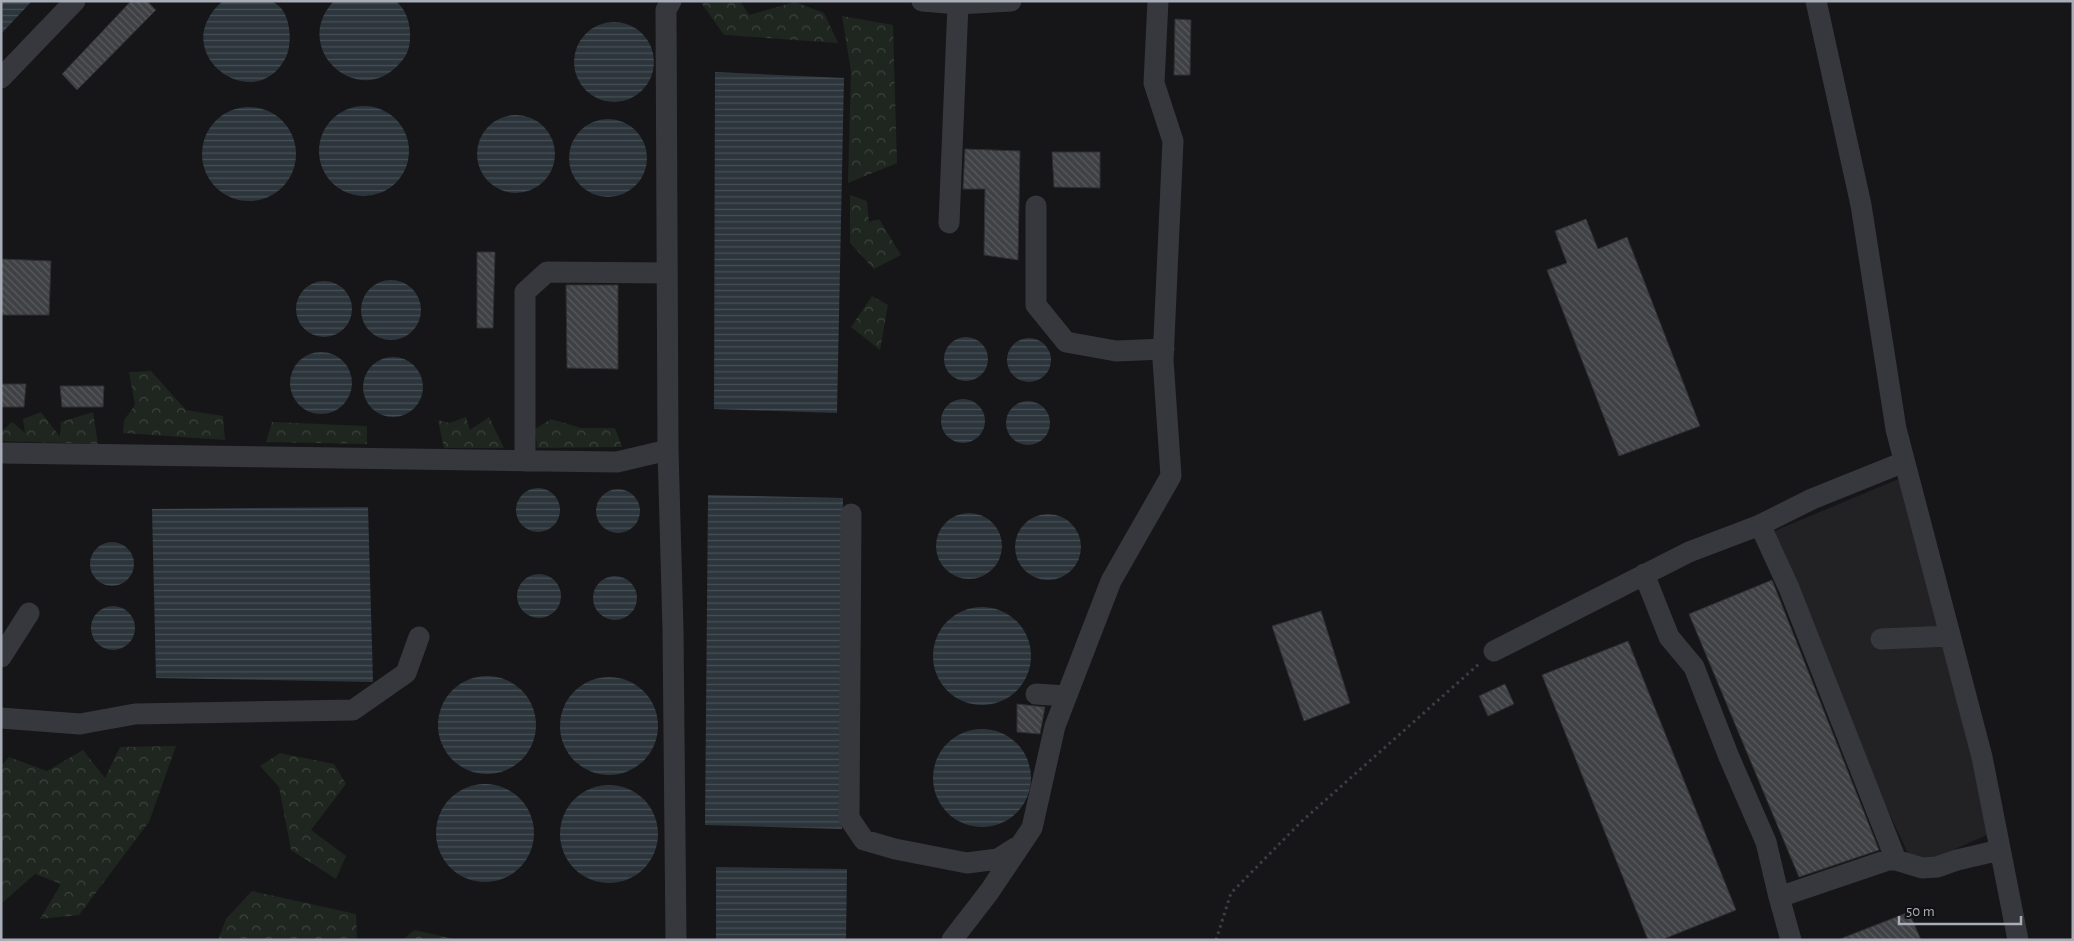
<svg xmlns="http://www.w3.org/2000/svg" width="2074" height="941" font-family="'Alegreya Sans',sans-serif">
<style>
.built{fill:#222225}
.forest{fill:url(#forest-crowns)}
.water{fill:url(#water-rules)}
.building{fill:url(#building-back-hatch);stroke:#303034}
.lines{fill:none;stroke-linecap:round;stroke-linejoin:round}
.path{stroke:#3d3f44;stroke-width:3;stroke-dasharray:2.5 4;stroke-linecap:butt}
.minor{stroke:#37383d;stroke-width:21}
</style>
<defs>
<pattern id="forest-crowns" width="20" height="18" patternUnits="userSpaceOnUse" patternTransform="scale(1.25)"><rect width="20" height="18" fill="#1e261f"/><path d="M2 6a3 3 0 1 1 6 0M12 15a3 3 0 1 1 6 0" fill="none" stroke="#3c433d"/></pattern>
<pattern id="water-rules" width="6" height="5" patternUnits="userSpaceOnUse" patternTransform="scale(1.25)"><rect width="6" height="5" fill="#2c353c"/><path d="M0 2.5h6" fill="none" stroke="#485056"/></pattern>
<pattern id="building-back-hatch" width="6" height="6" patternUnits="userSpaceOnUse" patternTransform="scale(1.25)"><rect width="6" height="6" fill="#404145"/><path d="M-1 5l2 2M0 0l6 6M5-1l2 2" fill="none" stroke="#595a5e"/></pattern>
</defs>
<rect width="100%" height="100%" fill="#161618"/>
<path class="built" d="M1901,478L1991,833L1933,859L1911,860L1862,755L1772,532Z"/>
<path class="forest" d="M700,1H740L749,15L795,2L824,13L838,43L724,35Z
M842,16L893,25L897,163L848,183L851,71Z
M850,195L867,201L869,222L879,219L901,255L874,269L850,243Z
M872,296L888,305L880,350L851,327Z
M151,371L186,410L223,416L225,440L123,433L124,420L135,405L129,372Z
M41,412L60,437L61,422L93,412L98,444L1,441V428L3,430L12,422L25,433L23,419Z
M466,417L470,430L489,417L504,448H444L438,420L449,423Z
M551,419L581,428H615L622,447L537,448L535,429Z
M272,422L367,426V444L266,442Z
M176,746L149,822L79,915L40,919L61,884L35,874L1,904V766L9,757L47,771L83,750L105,778L120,747Z
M280,753L334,764L346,784L311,830L346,856L336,879L291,850L279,787L260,766Z
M252,891L356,914L357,940H218L226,919Z
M414,930L460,940H403Z"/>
<path class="water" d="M1,1H32L1,34Z
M223,1C238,1 255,0 269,1C291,5 294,43 285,59C253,118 164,51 223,1Z
M334,1H396C407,11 411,25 410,39C410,48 406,57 400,63C359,111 289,48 334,1Z
M574 62a40 40 0 1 1 80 0a40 40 0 1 1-80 0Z
M715,72L844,78L837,413L714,409Z
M319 151a45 45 0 1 1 90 0a45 45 0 1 1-90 0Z
M202 154a47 47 0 1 1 94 0a47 47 0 1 1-94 0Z
M477 154a39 39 0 1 1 78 0a39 39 0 1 1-78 0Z
M569 158a39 39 0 1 1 78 0a39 39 0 1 1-78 0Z
M361 310a30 30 0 1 1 60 0a30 30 0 1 1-60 0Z
M296 309a28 28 0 1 1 56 0a28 28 0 1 1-56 0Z
M944 359a22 22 0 1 1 44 0a22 22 0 1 1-44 0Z
M1007 360a22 22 0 1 1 44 0a22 22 0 1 1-44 0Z
M290 383a31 31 0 1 1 62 0a31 31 0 1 1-62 0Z
M363 387a30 30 0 1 1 60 0a30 30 0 1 1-60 0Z
M941 421a22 22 0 1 1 44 0a22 22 0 1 1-44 0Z
M1006 423a22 22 0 1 1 44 0a22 22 0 1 1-44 0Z
M516 510a22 22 0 1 1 44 0a22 22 0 1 1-44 0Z
M596 511a22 22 0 1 1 44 0a22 22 0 1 1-44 0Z
M708,495L843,498L842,829L705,825Z
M368,507L373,682L156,678L152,509Z
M936 546a33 33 0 1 1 66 0a33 33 0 1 1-66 0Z
M1015 547a33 33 0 1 1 66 0a33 33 0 1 1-66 0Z
M90 564a22 22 0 1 1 44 0a22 22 0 1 1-44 0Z
M517 596a22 22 0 1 1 44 0a22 22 0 1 1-44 0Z
M593 598a22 22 0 1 1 44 0a22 22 0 1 1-44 0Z
M91 628a22 22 0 1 1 44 0a22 22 0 1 1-44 0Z
M933 656a49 49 0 1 1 98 0a49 49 0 1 1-98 0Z
M438 725a49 49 0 1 1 98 0a49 49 0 1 1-98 0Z
M560 726a49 49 0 1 1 98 0a49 49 0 1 1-98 0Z
M933 778a49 49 0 1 1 98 0a49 49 0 1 1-98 0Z
M436 833a49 49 0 1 1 98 0a49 49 0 1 1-98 0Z
M560 834a49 49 0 1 1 98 0a49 49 0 1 1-98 0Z
M716,867L847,869L846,940H716Z"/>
<path class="building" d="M131,1H147L156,10L77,90L62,74Z
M1175,19L1191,20L1190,75H1174Z
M965,149L1020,151L1018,260L984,255L985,189H963Z
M1052,152H1100V188L1054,187Z
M1586,219L1598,249L1627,237L1700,426L1619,456L1547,270L1567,263L1555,231Z
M477,252H495L493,328H477Z
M1,259L51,261L49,315H1Z
M566,285H618V369L567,368Z
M1,384H26L24,407H1Z
M60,386H104L103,407H62Z
M1772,580L1879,850L1799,877L1689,614Z
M1321,611L1350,703L1304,721L1272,626Z
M1628,641L1736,910L1661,940H1648L1542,675Z
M1505,684L1514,704L1488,716L1479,696Z
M1017,704L1045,707L1040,734L1017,732Z
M1909,912L1921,940H1840V939Z"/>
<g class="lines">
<path class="path" d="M1216,940L1231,893L1302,821L1480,663"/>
<path class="minor" d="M922,1L958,4L1011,1
M1816,1L1861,205L1896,429L1982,757L2018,940
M1,78L75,1
M1036,206V305L1066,342L1116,351L1164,349
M949,223L958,4
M668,450L673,630L676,940
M1,453L617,462L668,450L666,10L671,1
M525,461V292L547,272L667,273
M851,514L849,818L864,840L895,849L967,863L998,859L1017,847
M1760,525L1789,588L1896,860L1922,868L1937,867L1957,860L2000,850
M1644,574L1669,637L1694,667L1729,757L1766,842L1779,897L1888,860H1896
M1881,639L1950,636
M1494,651L1689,552L1760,525L1812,499L1904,462
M1,657L29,613
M1036,694L1066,696
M1,718L80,724L135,714L353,710L406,673L419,637
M1779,897L1791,940
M952,940L989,892L1032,828L1055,726L1111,581L1171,476L1163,360L1173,141L1154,83L1158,1"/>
</g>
<rect width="2074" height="941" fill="none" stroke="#a8adb8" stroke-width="5"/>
<path d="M1899 916v8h122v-8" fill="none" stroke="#a8adb8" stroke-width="2.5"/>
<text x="1906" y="916" font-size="15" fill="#a8adb8" stroke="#111113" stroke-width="4" paint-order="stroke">50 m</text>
</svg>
